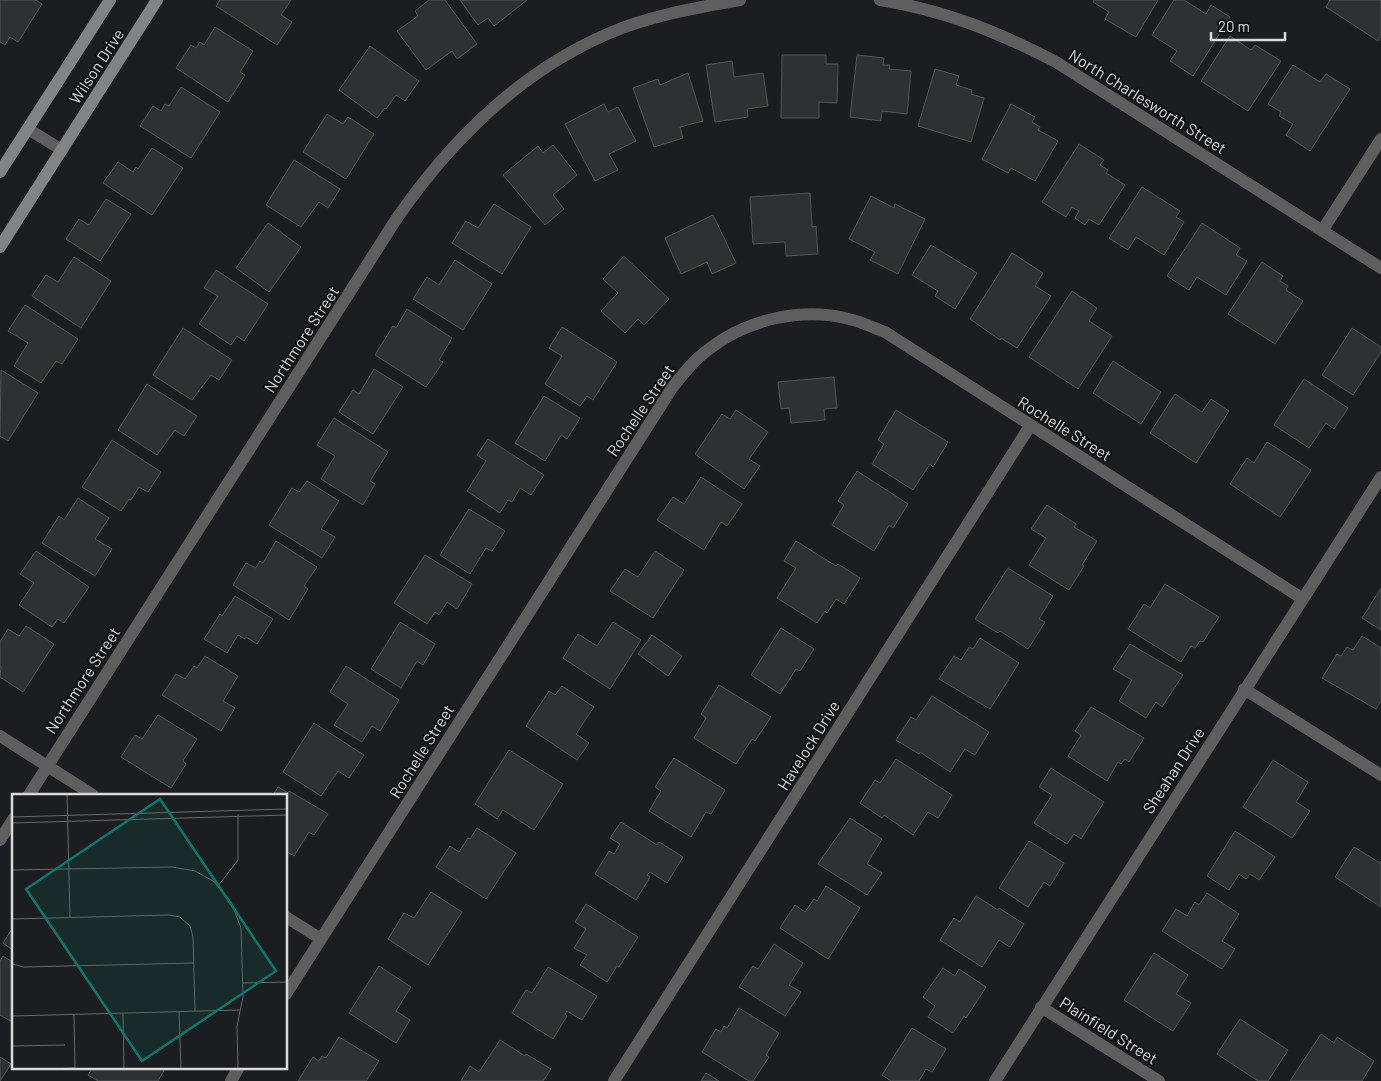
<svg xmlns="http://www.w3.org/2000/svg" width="1381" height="1081" font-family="Barlow,sans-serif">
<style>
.building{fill:#2f3032;stroke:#535557}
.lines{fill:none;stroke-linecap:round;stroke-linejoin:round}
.street{stroke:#5e5e5f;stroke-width:12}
.secondary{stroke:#828385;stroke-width:12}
.labels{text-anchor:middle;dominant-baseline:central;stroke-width:4;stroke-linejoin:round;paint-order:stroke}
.street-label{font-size:16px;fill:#d9dadb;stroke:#131416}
.inset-road{fill:none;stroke:#68696b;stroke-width:1}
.view{fill:#0f766e;fill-opacity:0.15;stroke:#0f766e;stroke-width:2.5}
.inset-edge{fill:none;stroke:#d9dadb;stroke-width:2.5}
</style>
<rect width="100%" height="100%" fill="#1c1d20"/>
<path class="building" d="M0,0H36L42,4L18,42L10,37L5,45L0,42Z
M220,0H291L281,15L292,22L277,45L216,6Z
M429,0H445L477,44L457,59L452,51L426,70L397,31L418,16L415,11Z
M460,0H527L494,26L488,18L478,25Z
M1094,0H1158L1136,37L1105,19L1109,12L1093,2Z
M1174,0H1184L1206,14L1211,5L1230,17L1193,76L1170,61L1177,51L1152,35Z
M1330,0H1381V36L1378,41L1326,7Z
M215,27L253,51L240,72L245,75L228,102L176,68L191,45L196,48L200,42L204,45Z
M1230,36L1251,50L1255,45L1281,61L1248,111L1201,81Z
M370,46L419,81L405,101L396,95L386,109L385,108L377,118L339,90Z
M782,55H826V64H838L837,103L819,102V118H781Z
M857,55L884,58L883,65H890L889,69L911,71L907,114L882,111L881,121L850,117Z
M732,61L734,77L763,73L768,106L747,109L748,117L715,122L706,65Z
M1293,65L1320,82L1326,74L1350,89L1310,151L1286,135L1293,124L1279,116L1281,112L1268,104Z
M935,69L959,76L956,85L972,90L971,94L984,98L971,142L918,126Z
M688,73L703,121L680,127L683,138L654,147L633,88L658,79L660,85Z
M181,87L220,112L191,158L140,126L153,106L161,111L165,104L169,106Z
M604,104L608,112L618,107L636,141L609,154L618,170L595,181L565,124Z
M1011,104L1035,117L1032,122L1040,127L1038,130L1058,141L1035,181L1011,168L1008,173L982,159Z
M327,114L343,124L348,117L374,134L346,179L303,152Z
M1079,144L1104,160L1100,165L1108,170L1106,173L1125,185L1099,225L1089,219L1085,225L1075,218L1079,211L1072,207L1066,217L1042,202Z
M553,145L577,175L553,195L564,209L545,225L503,175L538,146L543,153Z
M152,148L183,168L152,215L103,183L118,162L133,172L136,167L138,169Z
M294,160L340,189L328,208L319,202L301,227L266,205Z
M1142,187L1180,211L1176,217L1184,222L1164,255L1136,237L1128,250L1109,238Z
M810,193L812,227L816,226L818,254L786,256L785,242L753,244L750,197Z
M871,196L894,208L895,204L925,219L898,274L870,260L875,252L849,239Z
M106,199L131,214L100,261L66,239L79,219L89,225Z
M494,204L531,227L502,274L452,243L466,221L478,228Z
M713,215L736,263L712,274L707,262L681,274L665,238Z
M268,223L301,247L269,292L236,268Z
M1202,223L1240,248L1236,255L1247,261L1226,295L1197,277L1189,290L1167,276Z
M931,245L977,273L955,309L935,296L938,291L912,275Z
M1012,253L1043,273L1035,286L1051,296L1017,348L1001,338L1000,340L970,319Z
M624,256L669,299L644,325L638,319L625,333L601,311L618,293L603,279Z
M74,257L111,281L81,328L32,296L46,275L58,282Z
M455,260L492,284L463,330L413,299L427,277L439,285Z
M1262,262L1283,276L1280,281L1288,286L1286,290L1303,301L1275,344L1228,314Z
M216,270L268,304L244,341L237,336L231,345L199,324L218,296L204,288Z
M1072,291L1097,308L1089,321L1112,336L1078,389L1029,357Z
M25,305L78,339L62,364L56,361L41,383L14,366L28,343L8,331Z
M407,309L452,338L439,360L443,362L426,387L375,355L393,326L396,328Z
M562,327L617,362L593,400L587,396L580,406L545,384L562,356L549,348Z
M183,328L232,360L219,380L211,375L192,400L153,375Z
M1352,328L1381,347V352L1353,395L1322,375Z
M1113,361L1161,392L1141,424L1093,393Z
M374,369L403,387L373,434L339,412L353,390L359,394Z
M1,370L38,393L8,441L0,436Z
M834,377L837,408L824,409L825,420L791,423L789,408L781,409L778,382Z
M1304,379L1348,408L1334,429L1326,423L1309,448L1274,425Z
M147,384L197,416L184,436L175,430L157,455L118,430Z
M1175,394L1202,412L1211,399L1229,411L1196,463L1150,433Z
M544,396L580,418L567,439L561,435L545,461L515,443Z
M736,410L768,432L749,459L760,466L744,489L695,454L722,414L730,419Z
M896,410L948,442L933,467L930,464L913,490L872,464L884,444L878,440Z
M334,418L388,452L370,481L375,484L363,505L321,479L335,456L317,445Z
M488,439L544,475L531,495L520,488L512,502L508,500L500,513L467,491L486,461L477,455Z
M112,440L161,472L148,492L139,487L131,500L129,499L121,511L82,487Z
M1267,442L1311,470L1280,517L1230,484L1247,458L1254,463Z
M857,471L908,504L893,528L889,525L874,551L832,525L844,505L838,501Z
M701,477L742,504L727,526L721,522L704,550L657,520L673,497L684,504Z
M307,481L339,501L321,529L335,537L322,558L269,525L292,488L299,492Z
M78,498L109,518L95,539L112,549L95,576L42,543L59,516L64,520Z
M1047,505L1076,524L1074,527L1097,541L1082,565L1084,566L1069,590L1029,565L1046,538L1031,529Z
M469,509L505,531L492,551L486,548L470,574L440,555Z
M276,541L317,567L304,586L308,589L289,620L233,585L246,563L256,568L260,561L263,563Z
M796,541L836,566L838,564L860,578L844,604L836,599L827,613L825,611L817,623L777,598L796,568L784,561Z
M36,551L89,587L64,623L58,619L52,627L19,605L34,583L20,574Z
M655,551L684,570L653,618L610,591L625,569L638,577Z
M425,555L472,584L457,609L447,602L439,615L435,612L427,624L394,603Z
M1008,568L1053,596L1039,619L1045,622L1028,649L1000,631L998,633L975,619Z
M1165,584L1219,617L1203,642L1200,641L1195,648L1191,646L1181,662L1128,629L1144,604L1150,608Z
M1381,588V630L1362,618Z
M235,596L273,619L257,644L246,637L245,639L238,635L227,653L204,639L220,614L222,616Z
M400,622L435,644L423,665L417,661L401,688L371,669Z
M613,622L641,640L610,689L563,658L578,634L597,646Z
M26,626L54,644L23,692L0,677L1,667L0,666V642L8,629L19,636Z
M781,628L814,649L800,671L796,669L780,694L751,675Z
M652,635L682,656L668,676L638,654Z
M1362,636L1381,648V701L1376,709L1322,678L1337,654L1341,656L1347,647L1353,650Z
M980,638L1019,663L990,709L939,679L954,656L961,660L969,647L973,649Z
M1130,644L1183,675L1162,707L1156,702L1146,718L1119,701L1132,680L1113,669Z
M205,656L238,676L223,701L235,708L221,731L162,695L176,674L185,679L194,666L197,668Z
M346,666L399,700L380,731L372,726L362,742L334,725L348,704L330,692Z
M719,685L771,717L755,741L752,739L736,764L694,738L706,718L701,714Z
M562,686L594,707L576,734L589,743L577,760L526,726L549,691L555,695Z
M932,696L989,732L975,755L965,749L950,772L920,752L919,754L896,740L911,717L916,720Z
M1091,707L1144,738L1129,762L1125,759L1121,764L1118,762L1107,781L1068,756L1081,735L1075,731Z
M158,715L197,739L183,761L186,764L171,788L121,757L135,735L142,739Z
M314,723L364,755L349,778L338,771L321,796L283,772Z
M509,750L563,784L534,830L503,810L497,819L475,804Z
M674,758L725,790L711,814L706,812L691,837L649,811L661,791L655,787Z
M896,759L952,795L938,818L928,812L913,835L884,815L882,818L860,803L875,780L880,783Z
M1273,760L1308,782L1296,802L1310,811L1292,838L1243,807Z
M1051,768L1104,802L1081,839L1074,834L1067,844L1034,823L1052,795L1039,787Z
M278,787L288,793L289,791L328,814L314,835L309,832L294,856L286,851V795H273Z
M850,818L882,839L867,864L882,873L867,895L818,864Z
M621,822L657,845L659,842L683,857L667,883L650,872L647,875L650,877L636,900L595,874L609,851L614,854L620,844L610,838Z
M477,828L516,853L486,899L436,867L450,846L459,852L468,838L470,839Z
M1235,831L1275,857L1259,880L1250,874L1246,879L1239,874L1229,890L1207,876Z
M1029,841L1064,863L1050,886L1044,882L1028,907L999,888Z
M1354,847L1380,863L1381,861V907L1335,877Z
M826,886L860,908L828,959L780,928L795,905L805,912L814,899L817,901Z
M431,892L462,912L428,965L388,939L404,913L414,918Z
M1207,893L1239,914L1222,941L1235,949L1222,969L1162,931L1176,909L1187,916L1195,902L1199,905Z
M976,896L998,910L999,908L1024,924L1010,947L999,940L982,967L940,940L954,918L960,922Z
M586,904L638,937L619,967L617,966L607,982L580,965L587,955L574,948L586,929L575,922Z
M14,926V951L3,943Z
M774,944L803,963L789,985L801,992L785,1016L739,987L753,966L758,969Z
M1154,953L1188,975L1176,994L1191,1003L1173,1031L1124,1000Z
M3,956L14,963V1023L0,1015V961Z
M379,966L411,987L396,1011L410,1020L396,1043L349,1013Z
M548,967L597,996L582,1020L567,1011L565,1014L567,1016L553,1039L512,1013L526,990L532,993Z
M943,968L955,976L959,969L986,987L966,1018L964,1016L953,1033L928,1017L935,1006L923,997Z
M739,1008L779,1033L766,1055L769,1057L753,1081H749L702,1052L716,1029L721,1032L724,1026L727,1028Z
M1240,1019L1288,1050L1268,1081H1258L1217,1054Z
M912,1028L946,1049L932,1072L926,1069L919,1081H891L882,1075Z
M1321,1034L1334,1043L1337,1037L1374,1061L1362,1081H1290Z
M339,1037L379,1061L366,1081H298L313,1057L319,1061L322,1056L326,1058Z
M500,1040L525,1056L526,1054L551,1069L543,1081H461L470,1066L479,1072Z
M0,1057L11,1064L0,1081Z
M93,1067H166L158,1081H98L88,1075Z
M706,1073L719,1081H701Z"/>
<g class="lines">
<path class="street" d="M880,0C944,10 998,32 1056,62L1381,268
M28,129L62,150
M1322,231L1381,139
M1244,689L1381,775
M0,736L93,795
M29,795L397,218C454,136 526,65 622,28C660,14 700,7 740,0
M0,840L14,818
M286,917L321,939
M286,994L672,388C683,374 694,360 709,349C747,319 802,307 849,319C862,322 874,328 885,332L1303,599
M1041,1007L1159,1081
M231,1081L239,1067
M614,1081L1030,426
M995,1081L1381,477"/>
<path class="secondary" d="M0,172L110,0
M0,247L157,0"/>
</g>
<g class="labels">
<g class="street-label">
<text transform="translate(96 66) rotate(-57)">Wilson Drive</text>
<text transform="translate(1148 101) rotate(32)">North Charlesworth Street</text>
<text transform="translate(301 339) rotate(-57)">Northmore Street</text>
<text transform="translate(640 410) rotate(-56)">Rochelle Street</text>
<text transform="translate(1065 428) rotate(32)">Rochelle Street</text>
<text transform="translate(82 680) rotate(-57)">Northmore Street</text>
<text transform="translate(808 745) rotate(-58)">Havelock Drive</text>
<text transform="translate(421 751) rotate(-58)">Rochelle Street</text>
<text transform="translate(1173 770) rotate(-57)">Sheahan Drive</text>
<text transform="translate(1109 1030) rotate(32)">Plainfield Street</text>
</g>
</g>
<g transform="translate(12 794)">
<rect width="275" height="275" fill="#1c1d20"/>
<path class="inset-road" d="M55,0L58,124M0,23L275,15M0,29L275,21M0,76L160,73L183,77L201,87L219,108L229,134L231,203L225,232L226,275M206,92L226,66V20M0,125L157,121L168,123L178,132L181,143L183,217M0,170L12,173L182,169M231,189L275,188M167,218L169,275M111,219L112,275M62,220L63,275M0,222L228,216M0,252L53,251M35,275L63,274"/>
<path class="view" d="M148,5L264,177L130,267L14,95Z"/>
<rect width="275" height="275" class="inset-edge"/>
</g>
<path d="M1211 32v8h74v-8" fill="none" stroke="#d9dadb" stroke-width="2.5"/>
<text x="1218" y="32" font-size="15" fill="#d9dadb" stroke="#131416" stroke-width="4" paint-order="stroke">20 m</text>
</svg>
